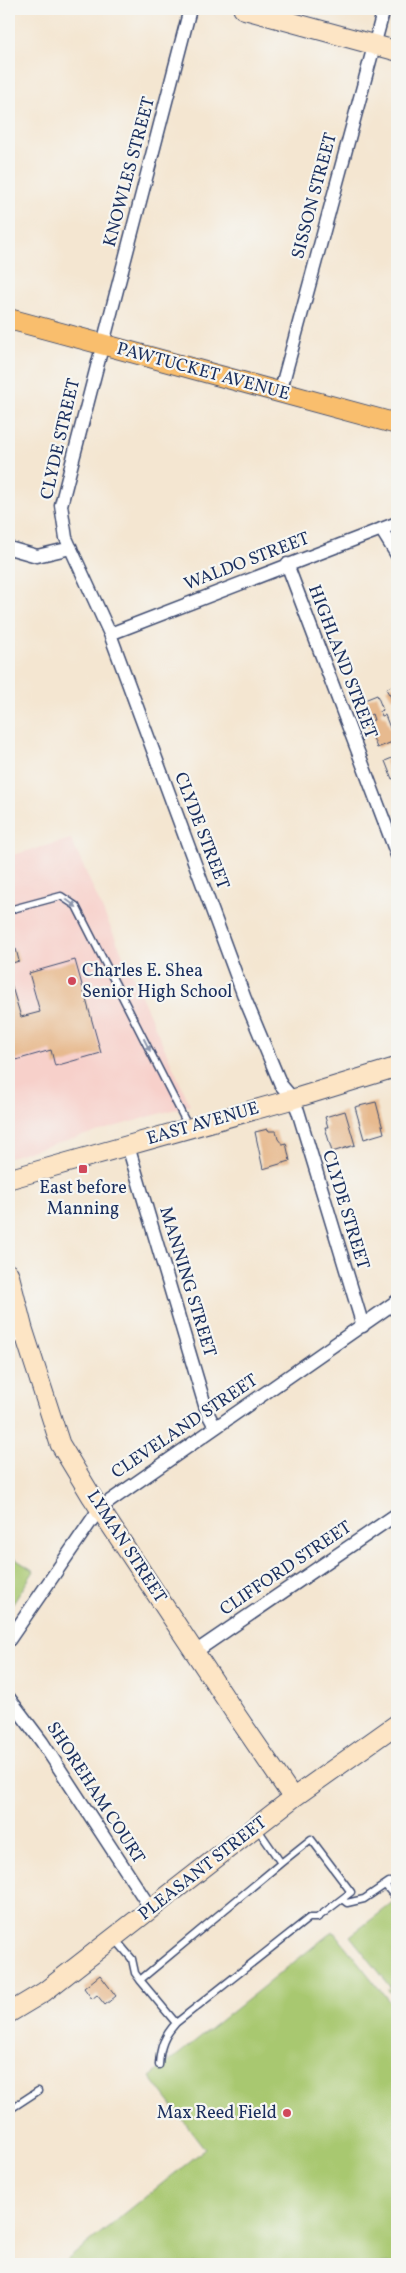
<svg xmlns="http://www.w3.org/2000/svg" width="406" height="2273" font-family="Vollkorn,serif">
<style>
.built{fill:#f7d0ca}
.green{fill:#a8c870;stroke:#627c67}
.building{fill:#e7ba8f}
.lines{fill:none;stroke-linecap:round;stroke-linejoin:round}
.lane-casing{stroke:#3c4a6f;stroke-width:9}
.street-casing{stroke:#3c4a6f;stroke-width:15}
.secondary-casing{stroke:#3c4a6f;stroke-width:21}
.primary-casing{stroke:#3c4a6f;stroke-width:22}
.lane{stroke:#fff;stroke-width:6}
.street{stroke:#fff;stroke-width:12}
.secondary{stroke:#fde5c5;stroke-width:19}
.primary{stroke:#f9be6d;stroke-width:20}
.oneway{fill:#8d97ae}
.poi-dot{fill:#d1495b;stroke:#f6f6f2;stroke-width:2}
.labels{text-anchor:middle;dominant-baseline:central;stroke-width:4.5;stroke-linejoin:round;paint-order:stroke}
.street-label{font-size:18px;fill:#1b2f5e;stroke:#f6f6f2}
.poi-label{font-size:18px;fill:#1b2f5e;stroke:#f6f6f2;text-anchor:start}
</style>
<rect width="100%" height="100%" fill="#f6f6f2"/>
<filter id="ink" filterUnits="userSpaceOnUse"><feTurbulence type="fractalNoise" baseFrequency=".02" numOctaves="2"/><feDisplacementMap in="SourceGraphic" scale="10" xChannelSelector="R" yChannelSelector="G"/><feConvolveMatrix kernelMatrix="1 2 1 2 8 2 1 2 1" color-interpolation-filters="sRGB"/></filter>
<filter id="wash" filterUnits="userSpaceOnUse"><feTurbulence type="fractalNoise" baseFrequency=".0096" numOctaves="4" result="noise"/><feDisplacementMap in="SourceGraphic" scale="20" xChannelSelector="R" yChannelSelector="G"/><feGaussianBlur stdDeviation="1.12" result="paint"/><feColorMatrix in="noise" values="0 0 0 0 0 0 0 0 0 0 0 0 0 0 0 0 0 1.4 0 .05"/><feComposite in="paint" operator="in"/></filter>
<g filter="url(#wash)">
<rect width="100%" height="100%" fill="#f4e6d1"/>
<path class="built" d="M71,839L190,1105L9,1157V856Z"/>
<path class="green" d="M9,1555L34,1571L9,1610Z
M394,1902L397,1906V2001L388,1990L391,1987L350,1936Z
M333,1931L397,2011V2264H62L205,2149L150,2077Z"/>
<g id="blocks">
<path class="building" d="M393,685L397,696L392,699L386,689Z
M377,695L383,710L380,711L382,716L385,715L395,741L377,748L367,722L374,720L372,714L368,716L362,701Z
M397,756V777L392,779L385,761Z
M16,949L19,961L9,964V951Z
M75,960L101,1053L55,1066L51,1050L9,1062V977L21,1017L40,1012L29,973Z
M376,1102L384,1133L364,1139L355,1107Z
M345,1111L355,1145L332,1152L325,1127H328L325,1117Z
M268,1129L269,1131H276L278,1139L282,1144L286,1143L290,1161L263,1169L255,1132Z
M100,1975L116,1996L105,2005L97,1995L92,1999L84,1988Z"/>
</g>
</g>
<g filter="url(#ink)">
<use href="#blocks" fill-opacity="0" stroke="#3c4a6f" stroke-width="1"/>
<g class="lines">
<defs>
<path id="lane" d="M9,910L61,896L76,906L188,1126
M257,1828L281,1863L311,1839L351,1892L317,1918H309L176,2023L140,1980L281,1863
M385,1885L397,1899
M342,1899L347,1903L364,1899L389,1882
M116,1940L132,1959L135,1973L140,1980
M159,2065C160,2047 164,2036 176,2023
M9,2110L38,2091"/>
<path id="street" d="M190,9L61,505L66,538L110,634L245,999L281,1085L293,1099L298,1111L363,1326
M280,393L384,9
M381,529L397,555
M9,548L37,556L71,548
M287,564L397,855
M110,634L397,523
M128,1146L207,1412L215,1427
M9,1340L23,1329
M9,1640L100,1508L397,1301
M195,1652L397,1514
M9,1698L42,1742L151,1909"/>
<path id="secondary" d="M243,9L397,51
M9,1179L293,1099L397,1067
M9,1274L23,1329L60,1444L92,1497L237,1716L293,1798
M9,2013L44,1992L293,1798L397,1724"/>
<path id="primary" d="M9,319L397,424"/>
</defs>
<use href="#lane" class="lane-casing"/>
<use href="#street" class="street-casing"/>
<use href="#secondary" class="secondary-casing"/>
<use href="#primary" class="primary-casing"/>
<use href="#lane" class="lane"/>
<use href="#street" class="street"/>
<use href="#secondary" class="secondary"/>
<use href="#primary" class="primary"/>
</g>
<defs><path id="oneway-solid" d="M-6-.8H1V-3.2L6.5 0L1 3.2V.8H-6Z" transform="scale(1.25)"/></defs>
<g class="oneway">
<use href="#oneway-solid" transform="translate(71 903) rotate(37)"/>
<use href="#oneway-solid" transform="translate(147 1045) rotate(63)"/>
</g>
</g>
<g class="poi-dot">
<circle cx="72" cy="981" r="5"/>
<rect x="78" y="1164" width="10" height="10" rx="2.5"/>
<circle cx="287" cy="2113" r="5"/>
</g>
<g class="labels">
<g class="street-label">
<text transform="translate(130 172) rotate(-75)">KNOWLES STREET</text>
<text transform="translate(315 196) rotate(-75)">SISSON STREET</text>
<text transform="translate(203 372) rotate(15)">PAWTUCKET AVENUE</text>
<text transform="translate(61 439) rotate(-77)">CLYDE STREET</text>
<text transform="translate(247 562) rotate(-21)">WALDO STREET</text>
<text transform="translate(342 662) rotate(69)">HIGHLAND STREET</text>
<text transform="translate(201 831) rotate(69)">CLYDE STREET</text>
<text transform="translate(203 1124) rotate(-16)">EAST AVENUE</text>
<text transform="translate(345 1210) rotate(73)">CLYDE STREET</text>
<text transform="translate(187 1282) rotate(73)">MANNING STREET</text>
<text transform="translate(185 1427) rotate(-34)">CLEVELAND STREET</text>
<text transform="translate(126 1547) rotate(57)">LYMAN STREET</text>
<text transform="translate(286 1569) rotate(-34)">CLIFFORD STREET</text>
<text transform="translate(95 1793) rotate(57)">SHOREHAM COURT</text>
<text transform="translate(203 1869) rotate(-38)">PLEASANT STREET</text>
</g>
<g class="poi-label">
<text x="82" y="971">Charles E. Shea<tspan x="82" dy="21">Senior High School</tspan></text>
<text x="83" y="1188" text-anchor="middle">East before<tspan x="83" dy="21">Manning</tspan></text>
<text x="277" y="2113" text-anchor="end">Max Reed Field</text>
</g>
</g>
<rect width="406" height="2273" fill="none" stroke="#f6f6f2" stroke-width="30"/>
</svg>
